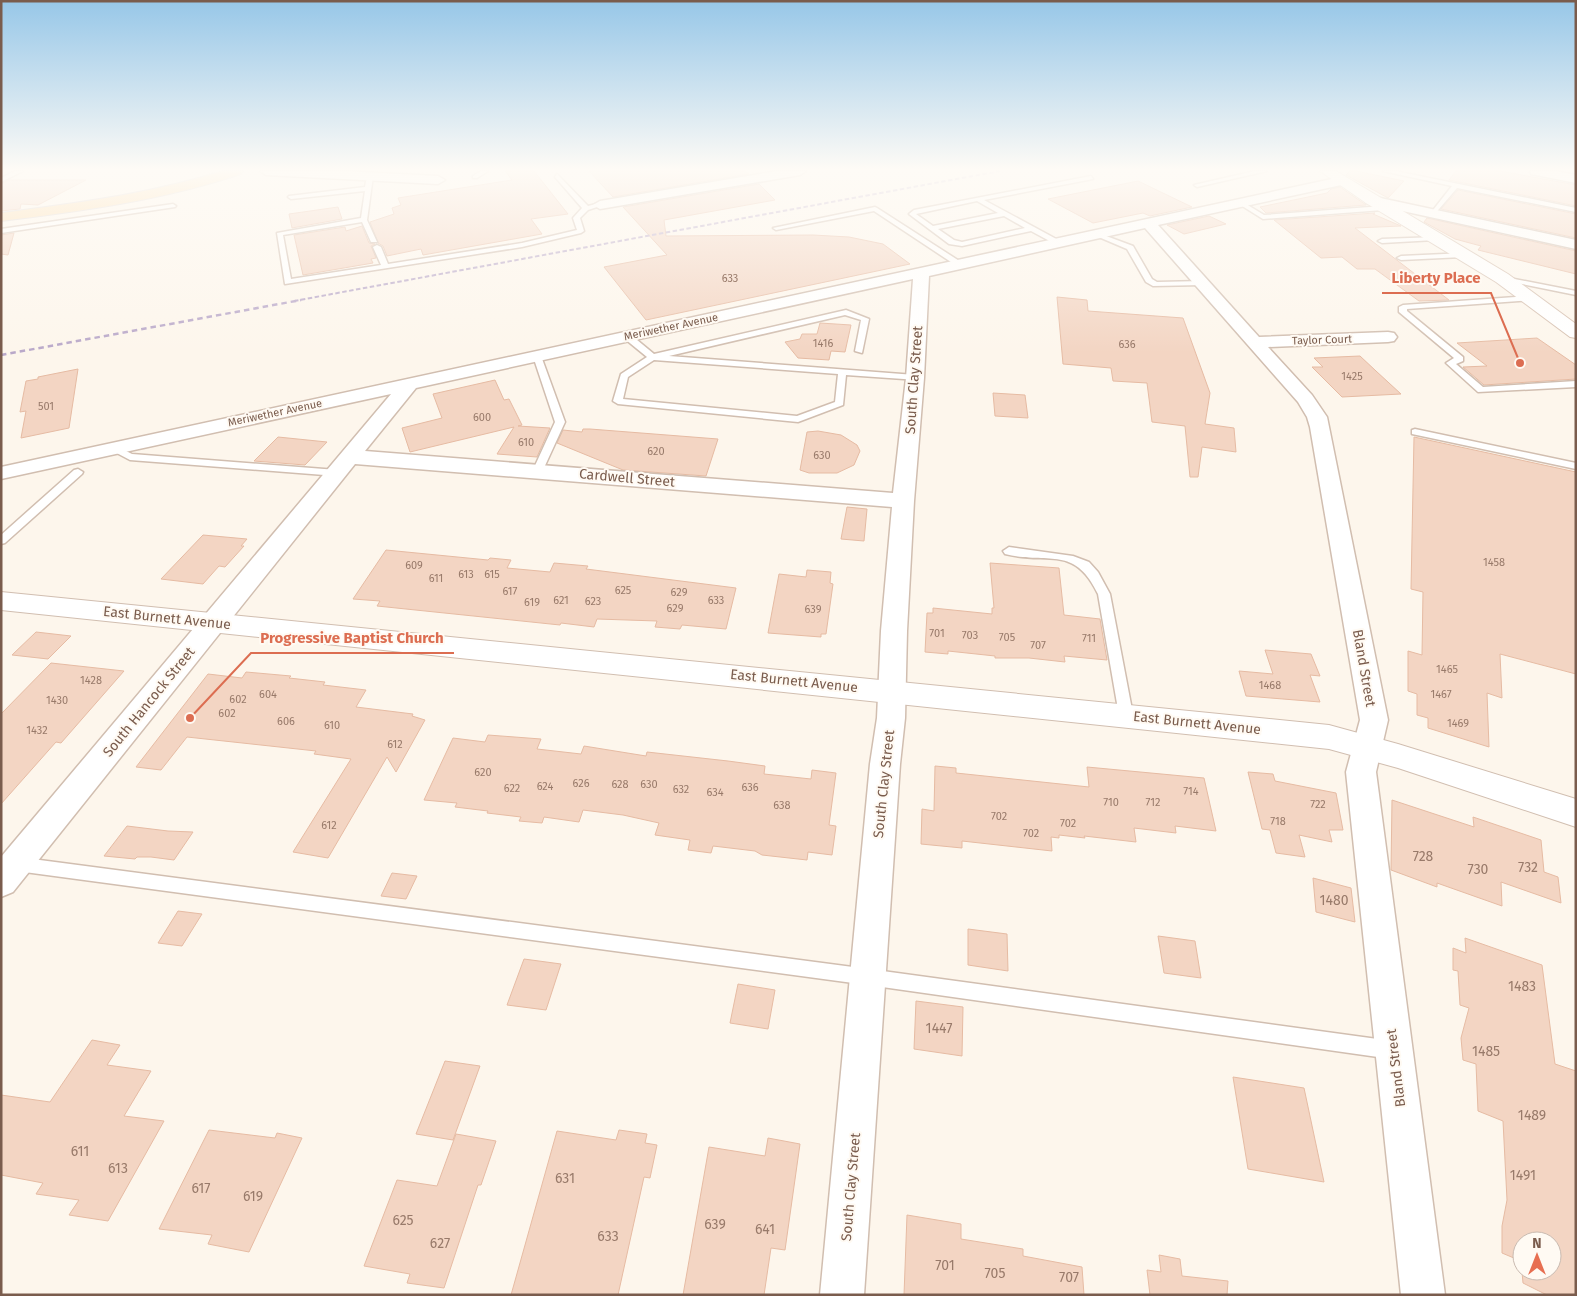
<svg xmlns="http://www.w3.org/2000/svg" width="1577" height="1296" font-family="'Fira Sans',sans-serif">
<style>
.building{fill:#f3d5c3;stroke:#e6bba3;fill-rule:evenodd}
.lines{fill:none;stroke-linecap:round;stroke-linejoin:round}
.service-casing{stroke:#d1beb0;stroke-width:3}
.minor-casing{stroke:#d1beb0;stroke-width:3}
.tertiary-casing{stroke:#d1beb0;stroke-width:2}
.secondary-casing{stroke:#d6c0b0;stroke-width:2}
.primary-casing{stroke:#dad1cd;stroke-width:2}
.service{fill:#fff;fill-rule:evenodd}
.minor{fill:#fff;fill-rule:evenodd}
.tertiary{fill:#fff;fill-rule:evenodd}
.secondary{fill:#fff;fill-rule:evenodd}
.primary{fill:#fbd9a5;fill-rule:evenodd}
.rail-far1{stroke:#b9a8c9;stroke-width:2;stroke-dasharray:4.5 2.5;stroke-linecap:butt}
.rail{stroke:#b9a8c9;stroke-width:2.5;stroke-dasharray:5.5 4;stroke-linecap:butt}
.labels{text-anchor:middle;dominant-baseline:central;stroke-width:4;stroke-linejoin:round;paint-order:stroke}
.number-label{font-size:11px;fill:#987a6a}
.far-street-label{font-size:11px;fill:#7a5c4d;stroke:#fffaf3}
.street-label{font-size:14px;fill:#7a5c4d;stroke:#fffaf3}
.near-number-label{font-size:14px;fill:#987a6a}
.leader{fill:none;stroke:#dc6d51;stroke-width:2}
.callout-dot{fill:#dc6d51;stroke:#fffaf3;stroke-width:2}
.callout-label{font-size:15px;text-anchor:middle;font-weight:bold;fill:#dc6d51;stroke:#fffaf3;stroke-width:4;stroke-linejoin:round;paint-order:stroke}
</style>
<rect width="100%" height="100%" fill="#fdf6ec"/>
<path class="building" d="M505,171H534L568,214L531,219L542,234L423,255L421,249L387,256L383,246L378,243L370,222L394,214L392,208L401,205L398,198L512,180Z
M589,171H745L749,174L613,197Z
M1350,171H1356L1404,181L1388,198L1346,175Z
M1456,171H1500L1576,185V206L1449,180Z
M9,180H86L38,205L21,204L20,209L1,211V184Z
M1138,181L1192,207L1150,216L1143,213L1093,223L1048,199Z
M759,184L775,200L664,220L666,236L813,235L849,237L883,244L910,264L646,320L604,267L667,255L623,207Z
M1340,187L1366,205L1266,213L1260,207L1327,193L1331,189Z
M1458,190L1576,214V238L1441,209Z
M338,207L342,219L292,228L289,214Z
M1375,213L1373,214L1401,226L1355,228L1449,300L1419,301L1375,269H1357L1342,257L1321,258L1274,220Z
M1209,216L1226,224L1184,234L1167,225Z
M1427,218L1576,251V274L1478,250L1481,246L1455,239L1424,222Z
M362,226L369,243L375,244L371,246L376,258L371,259L373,263L303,275L294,235L345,227L346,231Z
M14,233L8,255L1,254V235Z
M1057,297L1087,300L1088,311L1183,318L1210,393L1205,424L1234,428L1236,452L1202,447L1198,477H1190L1185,426L1152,422L1147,383L1113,381L1111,368L1063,364Z
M820,323L851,325L845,352L831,351L829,360L798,358L785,342L800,339L802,334H817Z
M1537,338L1576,365V379L1484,385L1463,367L1487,366L1457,343Z
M1360,356L1376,371L1401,394L1342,397L1312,367H1323L1314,358Z
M78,369L69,428L21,438L26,411L20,412L26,381L38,379V377Z
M495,380L504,400L509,399L522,425L518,426L550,428L537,457L497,454L514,427L410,452L402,428L442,418L433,394Z
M993,393L1025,395L1028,418L995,416Z
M583,429H590L718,439L706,476L623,470L557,443L563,430L582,432Z
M818,431L841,435L857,445L860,451L854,465L837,473H809L800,470L807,432Z
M278,437L327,442L305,465L254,461Z
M1414,437L1576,472V674L1500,654L1502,698L1487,693L1489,747L1428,728V718L1417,715V694L1408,691V651L1422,655L1423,592L1411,589Z
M847,507L867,509L864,541L841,539Z
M203,535L247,539L241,546H244L225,567L219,566L203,584L161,579Z
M386,550L488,560L490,558L511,560L507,568L550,572L554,563L588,566L586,569L736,588L726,629L682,625L680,629L655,627L657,621L597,619L594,627L561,623L560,625L377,606L380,601L353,599Z
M990,563L1059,568L1064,615L1100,619L1107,660L1064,656L1065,662L1029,658H995V656L948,651V654L925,652L927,613H933V608L992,614V608H994Z
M807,570L831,572L830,583L833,584L826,634H821V637L768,633L779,574L806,577Z
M36,632L71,636L48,659L12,655Z
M1265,650L1311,654L1320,676L1310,675L1320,702L1246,696L1239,671L1273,674Z
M51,663L124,671L61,743L56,742L1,804V714Z
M246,672L291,676L289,678L325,682L323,685L366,690L356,707L413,714L412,716L425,720L396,772L387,757L328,858L293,852L351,759L314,754L316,751L187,737L161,770L136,767L208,674L242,678Z
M488,735L541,739L537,749L581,754L584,746L646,756L647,752L728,761L765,766L764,774L811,779L812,770L836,773L829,825L836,826L832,855L808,852L807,860L762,855L755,851L713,846L711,853L688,850L690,840L655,835L659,823L623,815L583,810L579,822L544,817L542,823L519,821L521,817L487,813L488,811L455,807L457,803L424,800L453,738L485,742Z
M935,766L956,768V773L1089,787L1087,767L1204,778L1216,831L1175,826L1176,833L1134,828L1136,842L1084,836L1085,838L1059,835V838L1051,837L1052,851L962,841V848L921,844L922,809L934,811Z
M1248,772L1273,774L1275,781L1336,793L1343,830H1329L1332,842L1299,835L1305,857L1276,853L1270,830L1262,829Z
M1392,800L1474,827L1473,817L1541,840L1544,872L1558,877L1561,903L1501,882L1502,906L1437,883V887L1391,870Z
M127,826L168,831L193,832L174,860L151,857H137L135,859L104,856Z
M392,873L417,876L406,899L381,896Z
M1313,878L1351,888L1355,922L1316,912Z
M178,911L202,914L182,946L158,943Z
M968,929L1007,934L1008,971L968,965Z
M1158,936L1195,941L1201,978L1164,973Z
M1465,938L1542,965L1555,1064L1576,1071V1295H1547L1523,1283L1521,1261L1502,1253V1226L1507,1200L1503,1121L1478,1111L1476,1064L1463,1060L1461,1038L1469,1008L1460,1005L1458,971L1453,970V948L1466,953ZM1522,1241H1552V1271H1522Z
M524,959L561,964L546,1010L507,1005Z
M738,984L775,990L768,1029L730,1023Z
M916,1001L963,1007L962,1056L914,1049Z
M92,1040L120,1045L107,1065L151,1071L124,1116L164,1121L108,1221L69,1215L79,1200L36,1194L43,1183L1,1175V1095L50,1102Z
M445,1061L480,1066L453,1140L416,1134Z
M1233,1077L1304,1088L1324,1182L1248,1169Z
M209,1130L275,1138L277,1133L302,1138L249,1252L208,1244L212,1235L159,1229Z
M619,1130L647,1134L645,1143L657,1145L650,1178L644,1177L618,1295H511L557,1131L616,1140Z
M456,1134L496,1141L481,1185H478L444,1288L407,1283L410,1274L364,1266L397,1180L437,1186Z
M768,1138L800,1144L785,1250L771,1248L764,1295H683L709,1147L765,1156Z
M907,1215L961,1224V1239L1023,1249V1256L1082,1267L1084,1295H904Z
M1159,1255L1180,1259L1182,1276L1228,1281L1227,1295H1150L1147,1270L1161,1272Z"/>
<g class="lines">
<defs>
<path id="service" d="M15,171H23L1,182V178Z
M481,171H488L477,178H473V176Z
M1255,171H1267L1197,187L1194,185Z
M1383,171H1395L1576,208V212L1457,188L1433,216L1430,214L1452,186Z
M370,174L373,176L367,220L377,242H371L362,222L283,235L291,279L381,265L373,247L377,245L381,247L388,264L522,243L577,230L573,218L582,208L555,177L557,174L588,206L600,203L603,205L588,210L580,218L584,231L581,233L522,247L285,284L277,233L361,218L365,191L291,199L288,197L289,196L365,187L367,176Z
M1091,176L1093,179L984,200L1060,241L1061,243L1057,245L1031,231L962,246L949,244L909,214L914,210ZM977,201L998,213L933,226L916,214ZM1004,216L1025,228L962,242L954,240L938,229Z
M1241,201L1264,215L1383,206L1386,208L1383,210L1263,219L1239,204L1238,203Z
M173,204L176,206L175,207L1,233V229Z
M875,207L877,208L964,264L957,266L874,211L776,230L773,228Z
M1094,233H1098L1133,246L1152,279L1157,282L1203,281L1207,283L1203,285L1153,286L1146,282L1127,249L1094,235Z
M1437,237L1439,238L1435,240L1382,243L1378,241L1382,239Z
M1466,253L1467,255L1463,257L1401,260L1397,258L1401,256Z
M1499,276L1576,291V295L1502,280H1499Z
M1531,296L1535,298L1534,300L1407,309V311L1463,357V361L1456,364L1483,387L1576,381V387L1478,392L1446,363L1454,358L1399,312V307L1403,305Z
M846,310L869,319L862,353L855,351L861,320L845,315L669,356L915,375L919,378L918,380L846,375L843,405L798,422L618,404L613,401L621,374L647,357L625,339V335H631L654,354ZM654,360L838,374L835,402L797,416L623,399L628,377Z
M537,353L541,356L565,422L543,470L538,473L533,470L555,422L533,356Z
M1415,429L1576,463V469L1412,434V430Z
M114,445L132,454L337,470L342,473L337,476L130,460L111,450V446Z
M78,469L83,472L82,474L5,543L1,544V535L74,470Z
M1009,547L1073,556L1089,562L1098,572L1110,594L1133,715L1131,719H1121L1119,715L1098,594C1074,544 1048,565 1005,554L1003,551Z
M17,857L868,969L1392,1041L1398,1044L1401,1050L1398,1056L1392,1059L868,985L17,871L12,869L9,864L12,859Z"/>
<path id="minor" d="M260,171H342L438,176L445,180L438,184L266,175Z
M777,171H806L800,175L600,209L593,205L600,201Z
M1530,171H1556L1576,175V183L1531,174Z
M1341,177L1346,178L1348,181L1346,184L1158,225L1259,337L1388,332L1394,333L1397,337L1394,341L1388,342L1268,347L1312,395L1327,417L1388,720L1376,772L1445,1295H1401L1346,772L1360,720L1310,427L1307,417L1298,402L1145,228L929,276L924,378L914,501L907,631L905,718L900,764L864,1295H820L870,764L877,718L881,631L892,507L355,464L13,892L1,897V857L391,394L1,479V467ZM913,279L906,378L893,493L365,451L416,388Z
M1371,196L1576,240V249L1366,203L1364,200L1366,197Z"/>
<path id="tertiary" d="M1,592L1329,725L1398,744L1576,799V827L1398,768L1329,749L1,610Z"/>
<path id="secondary" d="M1320,171H1336L1508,274L1576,324V338L1570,337L1496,282L1366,203Z"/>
<path id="primary" d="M222,171H243L241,174C163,200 83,211 1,221V213C76,203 150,194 222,171Z"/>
</defs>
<use href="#service" class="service-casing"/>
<use href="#minor" class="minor-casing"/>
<use href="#tertiary" class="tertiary-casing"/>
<use href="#secondary" class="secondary-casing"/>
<use href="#primary" class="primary-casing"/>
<use href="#service" class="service"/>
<use href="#minor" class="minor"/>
<use href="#tertiary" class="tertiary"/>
<use href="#secondary" class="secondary"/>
<use href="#primary" class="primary"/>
<path class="rail-far1" d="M294,301L1000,171"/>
<path class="rail" d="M1,355L301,300"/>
</g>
<linearGradient id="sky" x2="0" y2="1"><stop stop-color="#97c7e8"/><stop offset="0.48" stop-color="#fefbf6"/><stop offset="1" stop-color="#fefbf6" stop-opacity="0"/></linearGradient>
<rect width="1577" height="353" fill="url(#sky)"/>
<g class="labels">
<g class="number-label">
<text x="730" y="278">633</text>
<text x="823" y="343">1416</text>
<text x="1127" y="344">636</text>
<text x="1352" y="376">1425</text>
<text x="46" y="406">501</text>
<text x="482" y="417">600</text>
<text x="526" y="442">610</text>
<text x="656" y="451">620</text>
<text x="822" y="455">630</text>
<text x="1494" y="562">1458</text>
<text x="414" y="565">609</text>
<text x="466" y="574">613</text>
<text x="492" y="574">615</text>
<text x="436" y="578">611</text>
<text x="623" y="590">625</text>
<text x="510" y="591">617</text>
<text x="679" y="592">629</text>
<text x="561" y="600">621</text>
<text x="716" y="600">633</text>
<text x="593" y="601">623</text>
<text x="532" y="602">619</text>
<text x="675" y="608">629</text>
<text x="813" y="609">639</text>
<text x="937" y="633">701</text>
<text x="970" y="635">703</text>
<text x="1007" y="637">705</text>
<text x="1089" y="638">711</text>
<text x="1038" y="645">707</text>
<text x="1447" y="669">1465</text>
<text x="91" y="680">1428</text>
<text x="1270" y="685">1468</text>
<text x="268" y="694">604</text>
<text x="1441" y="694">1467</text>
<text x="238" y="699">602</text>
<text x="57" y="700">1430</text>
<text x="227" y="713">602</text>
<text x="286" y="721">606</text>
<text x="1458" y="723">1469</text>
<text x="332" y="725">610</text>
<text x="37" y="730">1432</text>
<text x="395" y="744">612</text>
<text x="483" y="772">620</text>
<text x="581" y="783">626</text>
<text x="620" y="784">628</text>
<text x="649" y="784">630</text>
<text x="545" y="786">624</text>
<text x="750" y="787">636</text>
<text x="512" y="788">622</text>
<text x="681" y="789">632</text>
<text x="1191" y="791">714</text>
<text x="715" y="792">634</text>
<text x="1111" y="802">710</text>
<text x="1153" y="802">712</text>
<text x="1318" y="804">722</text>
<text x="782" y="805">638</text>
<text x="999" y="816">702</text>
<text x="1278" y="821">718</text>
<text x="1068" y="823">702</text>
<text x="329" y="825">612</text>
<text x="1031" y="833">702</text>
</g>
<g class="far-street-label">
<text transform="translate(671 327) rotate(-12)">Meriwether Avenue</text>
<text transform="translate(1322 340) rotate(-2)">Taylor Court</text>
<text transform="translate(275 413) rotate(-12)">Meriwether Avenue</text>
</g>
<g class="street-label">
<text transform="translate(914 380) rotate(-86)">South Clay Street</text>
<text transform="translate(627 478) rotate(5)">Cardwell Street</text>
<text transform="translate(167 618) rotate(6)">East Burnett Avenue</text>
<text transform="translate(1364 668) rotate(80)">Bland Street</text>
<text transform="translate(794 681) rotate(6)">East Burnett Avenue</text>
<text transform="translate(149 702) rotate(-51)">South Hancock Street</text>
<text transform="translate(1197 723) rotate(6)">East Burnett Avenue</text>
<text transform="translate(884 784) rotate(-84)">South Clay Street</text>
<text transform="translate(1396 1068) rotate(-97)">Bland Street</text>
<text transform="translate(851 1187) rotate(-85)">South Clay Street</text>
</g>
<g class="near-number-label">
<text x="1423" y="856">728</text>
<text x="1528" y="867">732</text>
<text x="1478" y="869">730</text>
<text x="1334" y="900">1480</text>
<text x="1522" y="986">1483</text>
<text x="939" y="1028">1447</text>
<text x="1486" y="1051">1485</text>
<text x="1532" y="1115">1489</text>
<text x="80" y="1151">611</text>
<text x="118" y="1168">613</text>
<text x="1523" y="1175">1491</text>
<text x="565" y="1178">631</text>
<text x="201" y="1188">617</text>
<text x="253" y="1196">619</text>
<text x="403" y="1220">625</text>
<text x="715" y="1224">639</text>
<text x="765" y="1229">641</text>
<text x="608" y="1236">633</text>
<text x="440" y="1243">627</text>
<text x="945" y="1265">701</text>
<text x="995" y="1273">705</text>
<text x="1069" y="1277">707</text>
</g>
</g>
<path class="leader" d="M1520 363L1491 293H1382M190 718L251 653H454"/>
<g class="callout-dot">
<circle cx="1520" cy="363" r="5"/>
<circle cx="190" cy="718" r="5"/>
</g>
<g class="callout-label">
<text x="1436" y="283">Liberty Place</text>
<text x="352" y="643">Progressive Baptist Church</text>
</g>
<rect width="1577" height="1296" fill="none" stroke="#7a5c4d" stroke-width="5"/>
<g transform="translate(1537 1256)"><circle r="24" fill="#fffaf3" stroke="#cabbb1"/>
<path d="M0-4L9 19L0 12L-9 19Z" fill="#e76f51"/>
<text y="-8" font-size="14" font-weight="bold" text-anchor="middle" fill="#7a5c4d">N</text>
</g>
</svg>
